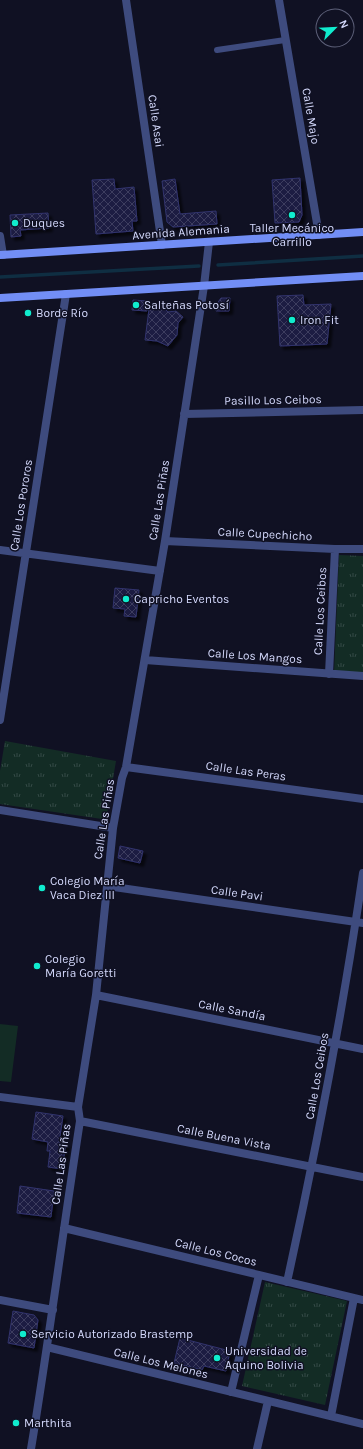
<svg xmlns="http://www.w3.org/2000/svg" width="363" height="1449" font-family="Karla,sans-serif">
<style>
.park{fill:url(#park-tufts)}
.garden{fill:#132c25}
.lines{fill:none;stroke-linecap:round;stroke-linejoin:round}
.stream{stroke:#0f2e42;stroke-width:3.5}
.building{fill:url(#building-cross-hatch);stroke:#31336d;filter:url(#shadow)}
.lane{stroke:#3e4b7e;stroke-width:6}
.street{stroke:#3e4b7e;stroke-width:8}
.secondary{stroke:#728ef5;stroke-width:8}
.poi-dot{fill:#10ecce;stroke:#101123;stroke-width:1.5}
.labels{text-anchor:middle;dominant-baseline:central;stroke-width:3;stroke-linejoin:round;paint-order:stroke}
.street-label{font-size:12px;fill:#d4d9fc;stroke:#101123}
.poi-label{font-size:12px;fill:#d4d9fc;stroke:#101123;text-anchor:start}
</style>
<defs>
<pattern id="park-tufts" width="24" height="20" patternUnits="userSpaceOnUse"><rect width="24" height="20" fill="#132c25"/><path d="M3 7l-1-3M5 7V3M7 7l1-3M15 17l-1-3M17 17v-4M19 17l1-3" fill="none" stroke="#344a46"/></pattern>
<pattern id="building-cross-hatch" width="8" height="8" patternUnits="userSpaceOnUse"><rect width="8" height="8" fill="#1d1e42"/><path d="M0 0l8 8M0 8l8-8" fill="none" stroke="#3d3e5e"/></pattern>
<filter id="shadow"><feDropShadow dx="3.5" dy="3.5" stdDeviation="1" flood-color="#0009"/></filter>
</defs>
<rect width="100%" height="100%" fill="#101123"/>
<path class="park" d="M339,555L363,556V674L334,673Z
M5,741L116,761L107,814L102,819L0,804V771Z
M265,1282L347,1301L325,1405L242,1386Z"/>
<path class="garden" d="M0,1024L18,1026L11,1082L0,1081Z"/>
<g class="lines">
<path class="stream" d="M218,265L363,256
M0,277L199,266"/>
</g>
<path class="building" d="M300,178L302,215L299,222L275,223L272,180Z
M114,179L115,189L134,187L137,221H132L133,231L96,234L92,180Z
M175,179L180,214L216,211L217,224L173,227L167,222L162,181Z
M48,213L49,228L20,230L21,236L11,237L10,215Z
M303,295L304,305L331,304L327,344L280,346L277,296Z
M221,298H230L229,311H216V305Z
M133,300L147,301V311L132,310Z
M163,307L168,312L176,311L183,317L178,323L177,335L168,346L157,341L145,340L149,309Z
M115,588L139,590L136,617L124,616L125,609L113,608Z
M120,846L143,851L140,863L118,858Z
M36,1112L63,1116L59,1143L66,1144L62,1169L48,1167L50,1151H47L48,1142L32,1139Z
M20,1186L54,1191L51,1217L17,1213Z
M13,1311L34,1315L38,1320L34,1348L8,1343Z
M180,1338L230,1351L226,1371L204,1366L202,1370L174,1363Z"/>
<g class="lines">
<path class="lane" d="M217,50L285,40"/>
<path class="street" d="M126,0L162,245
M279,0L319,235
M0,236L3,255
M184,414L363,410
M165,541L335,549H363
M0,550L160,571
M145,660L363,676
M329,674L335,549
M0,720L66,294
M126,767L363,799
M0,810L113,828
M107,886L363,923
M96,995L363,1049
M0,1097L78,1107
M80,1121L363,1177
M64,1228L363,1300
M287,1282C317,1146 343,1010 363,873
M0,1300L53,1310
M47,1347L363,1424
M231,1392L259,1275
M331,1416L354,1298
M31,1449C49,1340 63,1231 80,1121L78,1107L96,995L113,828L122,778L126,767L165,541L204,286L209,242
M257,1449L268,1401"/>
<path class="secondary" d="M0,255L363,232
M0,298L363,276"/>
</g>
<g class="poi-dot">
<circle cx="292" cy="215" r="4"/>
<circle cx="15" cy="223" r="4"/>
<circle cx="136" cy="305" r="4"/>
<circle cx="28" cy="313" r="4"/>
<circle cx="292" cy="320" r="4"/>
<circle cx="126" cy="599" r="4"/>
<circle cx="42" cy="888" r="4"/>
<circle cx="37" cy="966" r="4"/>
<circle cx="23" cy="1334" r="4"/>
<circle cx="217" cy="1358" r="4"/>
<circle cx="16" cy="1423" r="4"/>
</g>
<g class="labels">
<g class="street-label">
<text transform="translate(311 116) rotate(80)">Calle Majo</text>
<text transform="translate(156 121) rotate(82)">Calle Asai</text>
<text transform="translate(181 232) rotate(-4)">Avenida Alemania</text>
<text transform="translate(273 400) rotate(-1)">Pasillo Los Ceibos</text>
<text transform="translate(159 500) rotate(-81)">Calle Las Piñas</text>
<text transform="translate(21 505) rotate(-81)">Calle Los Pororos</text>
<text transform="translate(265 534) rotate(3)">Calle Cupechicho</text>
<text transform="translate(320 611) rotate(-87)">Calle Los Ceibos</text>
<text transform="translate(255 656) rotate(4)">Calle Los Mangos</text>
<text transform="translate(246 771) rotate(8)">Calle Las Peras</text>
<text transform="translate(104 819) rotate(-81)">Calle Las Piñas</text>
<text transform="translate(237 893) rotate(8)">Calle Pavi</text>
<text transform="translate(232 1010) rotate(11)">Calle Sandía</text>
<text transform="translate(317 1076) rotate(-80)">Calle Los Ceibos</text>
<text transform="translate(224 1137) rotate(11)">Calle Buena Vista</text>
<text transform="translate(61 1164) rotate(-82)">Calle Las Piñas</text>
<text transform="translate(216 1252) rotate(14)">Calle Los Cocos</text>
<text transform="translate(161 1363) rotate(14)">Calle Los Melones</text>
</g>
<g class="poi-label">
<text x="23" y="223">Duques</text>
<text x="292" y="228" text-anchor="middle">Taller Mecánico<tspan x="292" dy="14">Carrillo</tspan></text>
<text x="144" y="305">Salteñas Potosí</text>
<text x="36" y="313">Borde Río</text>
<text x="300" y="320">Iron Fit</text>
<text x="134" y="599">Capricho Eventos</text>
<text x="50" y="881">Colegio María<tspan x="50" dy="14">Vaca Diez III</tspan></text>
<text x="45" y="959">Colegio<tspan x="45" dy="14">María Goretti</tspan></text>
<text x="31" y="1334">Servicio Autorizado Brastemp</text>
<text x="225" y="1351">Universidad de<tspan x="225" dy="14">Aquino Bolivia</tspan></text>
<text x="24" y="1423">Marthita</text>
</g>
</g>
<g transform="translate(335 28) rotate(66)"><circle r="19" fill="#101123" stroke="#5e617a"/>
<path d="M0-3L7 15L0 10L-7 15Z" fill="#10ecce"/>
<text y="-6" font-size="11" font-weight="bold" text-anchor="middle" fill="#d4d9fc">N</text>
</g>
</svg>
